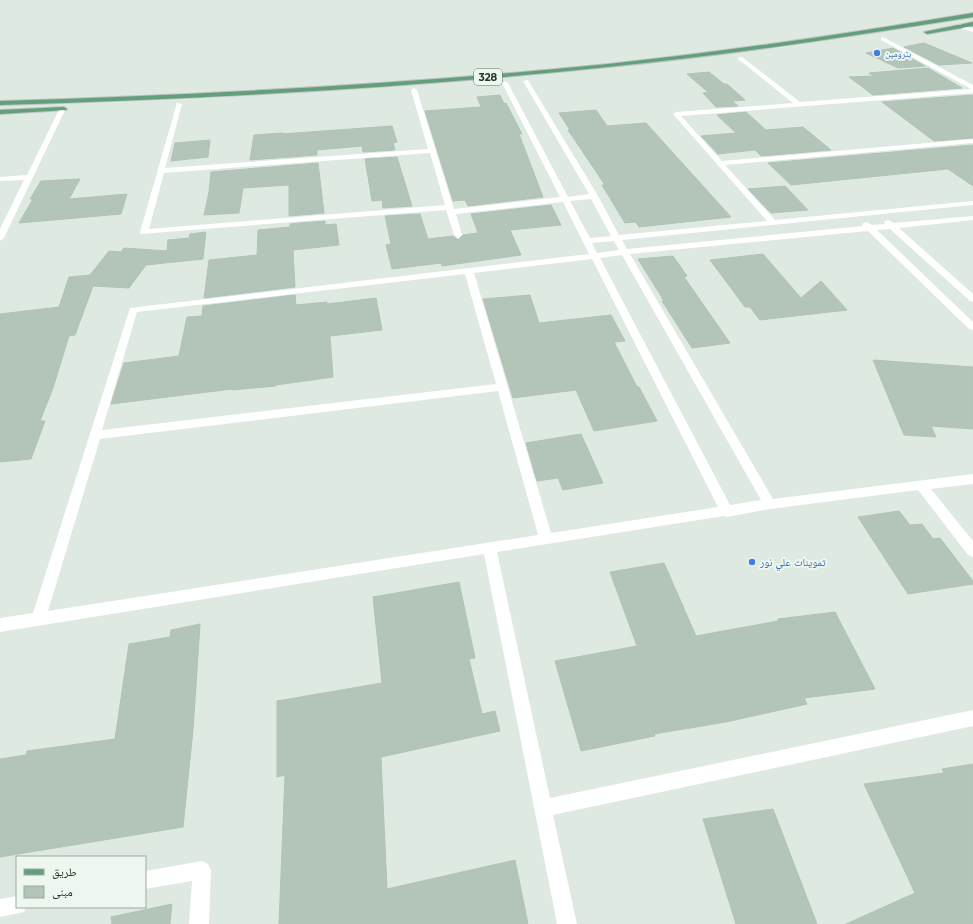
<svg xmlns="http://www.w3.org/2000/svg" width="973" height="924" font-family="Montserrat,'Noto Naskh Arabic',sans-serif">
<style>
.building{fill:#b3c4b9;stroke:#b1c3b6}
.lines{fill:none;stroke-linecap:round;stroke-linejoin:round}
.primary-casing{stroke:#bcc4bf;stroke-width:2}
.minor{fill:#fff;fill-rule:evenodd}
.primary{fill:#639f7d;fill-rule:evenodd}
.shop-dot{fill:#3f7fe0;stroke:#eef6f0;stroke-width:1.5}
.labels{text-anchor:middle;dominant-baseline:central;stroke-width:4;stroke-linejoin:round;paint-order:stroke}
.far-shop-label{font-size:9px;fill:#366cbe;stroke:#eef6f0;text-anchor:start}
.shield{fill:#eef6f0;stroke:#5e7265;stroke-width:1}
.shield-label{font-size:10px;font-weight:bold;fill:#20392a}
.shop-label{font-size:11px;fill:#366cbe;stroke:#eef6f0;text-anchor:start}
</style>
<rect width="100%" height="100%" fill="#dee9e1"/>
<path class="building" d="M924,43L972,63L939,65L904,47Z
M893,48L925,66L898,68L866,53Z
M928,68L962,88L873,95L849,77L874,76L869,73Z
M709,72L724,84H727L745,100L732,101L738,106L716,107L703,93L708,92L687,74Z
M500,95L504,104L506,103L522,134H519L543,197L468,206L465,200L453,201L425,111L481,107L477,97Z
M973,95V138L934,141L882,102Z
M596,110L607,126L646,123L731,217L639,227L636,222L625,223L602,185H605L568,130H570L559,113Z
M746,112L766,130L803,127L831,150L761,156L755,150L718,154L701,136L736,133L717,115Z
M392,126L397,142L393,143L395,150L363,152L362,146L317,150V155L250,160L254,135L283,133L282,134Z
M210,140L208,157L171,161L175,143Z
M973,145V186L948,169L791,185L768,163Z
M397,157L412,206L383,208L382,200L372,201L365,159Z
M318,163L324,213L289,216V185L243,188L239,213L204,215L209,192L211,172Z
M80,179L69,199L127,194L121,214L19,223L33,199H30L41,181Z
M785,186L808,210L771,213L748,189Z
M551,205L561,225L510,230L521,255L442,266L441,263L392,269L386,245L391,244L385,216L420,214L428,239L453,236L458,240L463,235L478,233L471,214Z
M325,221V225L336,224L339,245L293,250L295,287L204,298L209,260L257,255L258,230L290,227V224Z
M206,232L203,259L146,265L129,288L93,286L75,335L69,336L53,388L40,421H45L31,459L0,462V314L59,307L69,277L90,275L109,251L121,252L124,248L167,251L168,240L189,238L190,234Z
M763,254L801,298L821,281L847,310L760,320L750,307H745L710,260Z
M673,256L687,276L684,277L730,343L692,348L662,301H664L638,259Z
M295,295L296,305L327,302V304L376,298L382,330L330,336L333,377L276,385V386L232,390V389L111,404L124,363L179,356L187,317L202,316L203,306Z
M530,295L539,323L611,315L625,341L614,342L637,387H639L657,421L594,431L576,390L513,398L483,299Z
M873,360L973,367V429L931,426L936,437L904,435Z
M581,434L603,483L563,490L558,478L537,481L526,443Z
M899,511L910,525L922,524L933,539L940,538L973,581V584L908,594L858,517Z
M664,563L696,636L778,621V619L835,612L875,689L804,698L807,704L726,722L654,734L655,736L581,751L555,661L637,646L610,572Z
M459,582L475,658L469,659L482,714L495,711L500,731L381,757L387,889L515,860L528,924H279L285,775L277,777V701L382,683L373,597Z
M200,624L193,730L183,827L0,857V759L26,755L27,751L115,739L129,644L170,637L171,630Z
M973,764V924H846L915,893L864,784L944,773L942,769Z
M773,809L817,924H736L703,819Z
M172,904L170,924H112L111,917Z"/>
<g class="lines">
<defs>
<path id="primary" d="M973,13V17C852,36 730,55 608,67C406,88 203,99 0,105V101C203,95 406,84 608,64C730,51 852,33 973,13Z
M973,22V26L927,34L924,32Z
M64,107L67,109L66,110L0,114V110Z"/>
</defs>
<use href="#primary" class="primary-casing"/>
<path class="minor" d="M960,24L973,28V32L958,27L957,26Z
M883,37L973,85V93L681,116L722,161L973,139V143L725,165L775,220L973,201V205L622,240L627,249L863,226L862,224L866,222L872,225L885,224L884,222L888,220L894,223L973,216V220L899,228L973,294V302L970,301L890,229L877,230L973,322V330L969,329L868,231L630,254L773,499L973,474V484L931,489L973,541V557L968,555L918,490L770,509L727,517L724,516L497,552L550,798L973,710V726L553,815L577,924H557L484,554L0,632V618L33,613L130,308L589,254L563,202L456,214L462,235L458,238L454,235L446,210L141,234L140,232L177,103L182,104L165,168L428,149L411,90L414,88L417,90L454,209L560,197L502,83L505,81L508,83L568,197L589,194L523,81L528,80L598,196L619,235L767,221L673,114L676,112L793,103L738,59V57H742L800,102L971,89L881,40V38ZM430,153L445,205L149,229L164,173ZM591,199L611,236L590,238L570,201ZM614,241L619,250L597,253L592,243ZM622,255L761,500L730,505L600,258ZM592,259L718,507L551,533L474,273ZM465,274L496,384L102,430L137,312ZM498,391L538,535L48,611L100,439Z
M62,108L65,110L4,238L0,241V229L24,180L0,181V177L27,175L59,110Z
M202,861L208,864L211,870L209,924H189L192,881L145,889V871Z
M17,896V907H26L24,912L0,917V899Z"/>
<use href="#primary" class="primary"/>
</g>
<g class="shop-dot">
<circle cx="877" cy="53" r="4"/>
<circle cx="752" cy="562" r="4"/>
</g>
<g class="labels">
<g class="far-shop-label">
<text x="885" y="53">بترومين</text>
</g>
<rect class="shield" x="474" y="69" width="28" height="16" rx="3"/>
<g class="shield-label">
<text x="488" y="77">328</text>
</g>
<g class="shop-label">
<text x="760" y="562">تموينات علي نور</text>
</g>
</g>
<rect x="16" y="856" width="130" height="52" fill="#eef6f0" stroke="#9caaa1"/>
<rect x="24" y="869" width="20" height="6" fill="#639f7d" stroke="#9caaa1"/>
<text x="52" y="876" font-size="12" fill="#20392a">طريق</text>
<rect x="24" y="886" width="20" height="12" fill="#b3c4b9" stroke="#9caaa1"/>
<text x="52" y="896" font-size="12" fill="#20392a">مبنى</text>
</svg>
